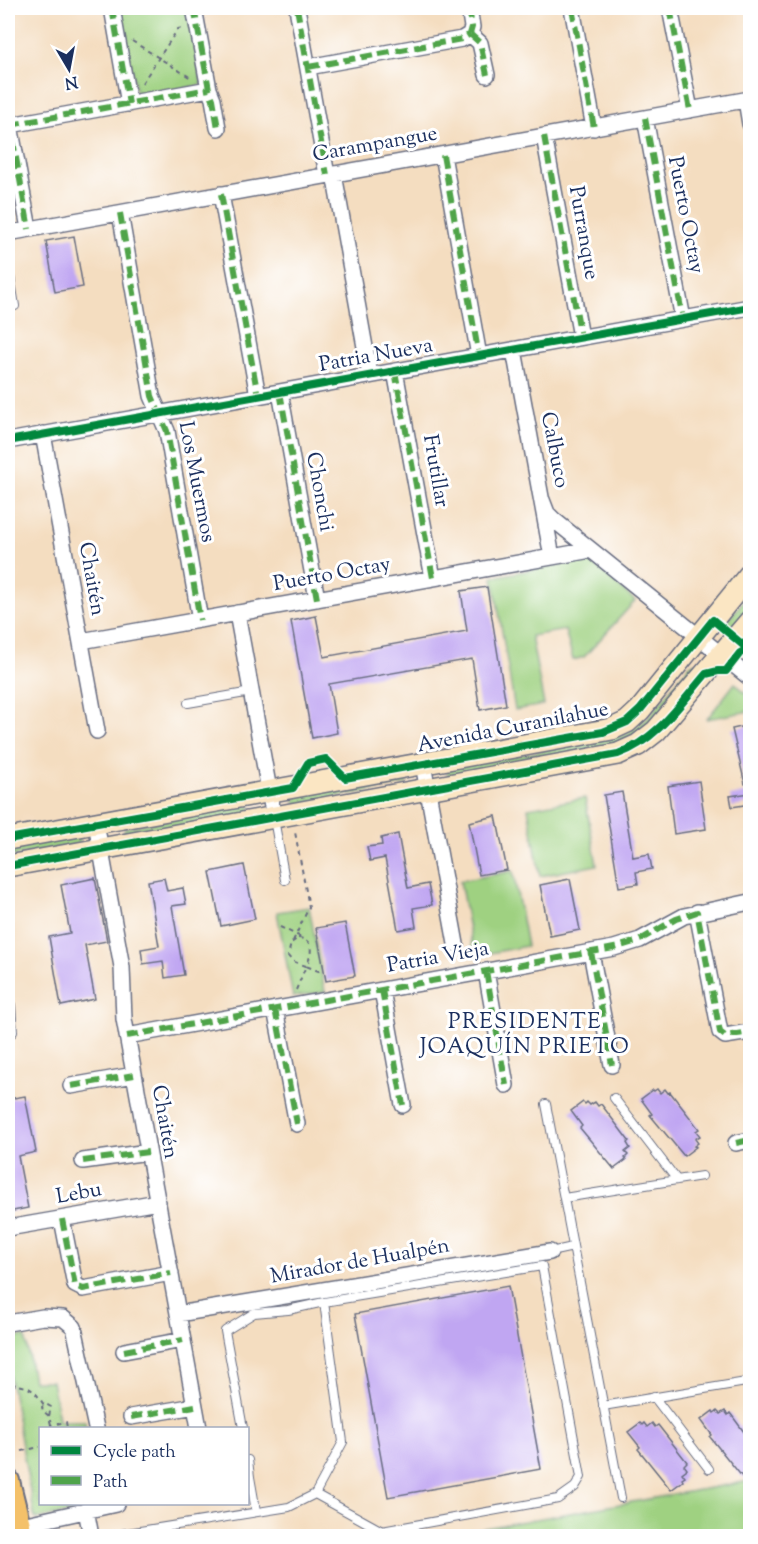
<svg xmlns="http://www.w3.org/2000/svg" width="758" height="1544" font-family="'Sorts Mill Goudy',serif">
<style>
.green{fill:#9fd181;stroke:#5d8070;stroke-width:1.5}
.building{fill:#c0a6f2}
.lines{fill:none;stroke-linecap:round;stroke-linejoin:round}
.lane-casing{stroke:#676c80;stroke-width:10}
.street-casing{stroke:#676c80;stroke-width:18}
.secondary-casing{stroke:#676c80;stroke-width:24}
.primary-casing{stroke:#676c80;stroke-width:26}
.path{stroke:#676c80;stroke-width:2;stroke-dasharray:4.5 4.5;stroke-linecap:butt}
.lane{stroke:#fff;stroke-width:8}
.street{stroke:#fff;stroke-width:15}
.secondary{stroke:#fbe6c3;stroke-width:21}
.primary{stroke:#f4c16a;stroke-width:22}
.quiet{stroke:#4fa44a;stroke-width:6;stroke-dasharray:12 6;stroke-linecap:butt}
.cycleway-casing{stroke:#fff;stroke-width:11}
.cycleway{stroke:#00873e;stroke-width:8}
.labels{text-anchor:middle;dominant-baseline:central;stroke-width:6;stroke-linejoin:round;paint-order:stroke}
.street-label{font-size:21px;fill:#1b2f5e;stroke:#fff}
.neighbourhood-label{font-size:22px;letter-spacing:1.5px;fill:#1b2f5e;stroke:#fff}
</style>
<rect width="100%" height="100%" fill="#fff"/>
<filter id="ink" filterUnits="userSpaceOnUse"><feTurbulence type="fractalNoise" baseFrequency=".0167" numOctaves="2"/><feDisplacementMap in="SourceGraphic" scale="12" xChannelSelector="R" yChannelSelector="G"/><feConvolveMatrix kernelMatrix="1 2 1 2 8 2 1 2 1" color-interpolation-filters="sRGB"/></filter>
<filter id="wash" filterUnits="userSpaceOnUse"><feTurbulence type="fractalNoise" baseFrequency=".008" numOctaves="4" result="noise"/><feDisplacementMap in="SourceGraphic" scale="24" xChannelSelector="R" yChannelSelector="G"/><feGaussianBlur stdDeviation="1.35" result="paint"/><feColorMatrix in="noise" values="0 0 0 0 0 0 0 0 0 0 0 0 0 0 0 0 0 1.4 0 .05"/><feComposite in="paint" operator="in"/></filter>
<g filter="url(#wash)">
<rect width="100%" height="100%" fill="#f4ddc0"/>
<path class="green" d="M119,8H188L202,85L137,97Z
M581,560L595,564L635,601L584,657L573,660L565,630L531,636L544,705L515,710L493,577Z
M750,593V606L732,629L725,625L727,621Z
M694,663L700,666L649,728L615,746L449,775L447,773L449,769L625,735L648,718L690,665Z
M735,683L750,697V711L707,719Z
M401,776L407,781L406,784L296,804L295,799L300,795Z
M585,798L597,865L540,876L528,808Z
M247,805L251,807V810L248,815L123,835L125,828Z
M76,836L80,840L78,844L8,857V848Z
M513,871L527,946L474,956L460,881Z
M309,907L325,992L293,997L277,912Z
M25,1336L33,1381H52L59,1421H85L86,1428H40V1504H116L35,1519L8,1367V1339Z
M750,1481V1536H440Z"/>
<g id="blocks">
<path class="building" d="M74,236L83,287L55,292L46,241Z
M487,587L506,705L480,710L472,659L329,684L337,733L312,738L291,621L316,616L324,657L467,631L461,591Z
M750,725V784H745L732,729Z
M699,781L706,829L674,834L668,786Z
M622,792L633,857L649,854L652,869L636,872L638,884L619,887L604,795Z
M750,793V804L732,807L730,796Z
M496,816L507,870L479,875L469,822Z
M398,834L408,888L428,884L432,905L413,908L416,927L398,930L385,858L370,861L367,847L382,845L381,838Z
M244,865L255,919L221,926L210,872Z
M95,878L107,941L85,945L95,999L61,1006L49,937L70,933L61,885Z
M164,878L167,891L183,888L186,904L172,906L184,975L165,978L163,961L143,964L141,949L159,946L148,881Z
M570,879L580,930L550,936L540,885Z
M345,923L355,976L326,981L316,928Z
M657,1089L660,1093L665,1089L668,1093L670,1092L699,1129L696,1131L700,1136L695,1139L698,1143L694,1146L696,1147L684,1156L650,1115L652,1114L641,1099L653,1090L654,1091Z
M25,1096L36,1152L18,1156L28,1208L8,1212V1099Z
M583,1102L585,1104L587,1102L590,1105L595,1102L598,1106L601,1104L629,1141L627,1143L630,1148L625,1152L628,1155L625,1158L626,1160L614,1169L580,1128L582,1126L571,1111Z
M508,1286L541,1469L388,1497L355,1314Z
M713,1411L714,1413L717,1411L720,1414L725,1411L728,1415L730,1413L750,1440V1472L743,1478L710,1437L712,1435L701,1420Z
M640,1423L642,1425L644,1423L647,1427L652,1423L655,1427L658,1425L687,1462L684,1465L687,1469L682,1473L685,1477L682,1479L683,1481L671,1490L638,1449L640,1447L628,1432Z"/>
</g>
</g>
<g filter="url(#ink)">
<use href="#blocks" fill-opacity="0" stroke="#676c80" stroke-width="1.5"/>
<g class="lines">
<defs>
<path id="lane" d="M8,264L15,306
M188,703L251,692
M274,819L285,880
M8,1036L13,1032L11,1005
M614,1098L677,1180
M546,1104L621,1498
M564,1198L702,1176
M550,1252L573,1247
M654,1397L709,1469
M603,1406L746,1382
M248,1460L250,1477L248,1478
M250,1477L256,1511
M315,1494L382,1531L558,1499L575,1487L581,1477L542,1266L324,1302
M109,1536L289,1507L315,1494L343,1442L324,1302L288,1310L254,1313L225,1331L243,1428"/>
<path id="street" d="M112,8L129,104
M194,8L209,89L213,99L218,128
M297,8L327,175
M469,8L472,27L470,34
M572,8L594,128
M670,8L690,110
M470,34L480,43L487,75
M308,67L462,39L470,34
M746,100L750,124
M645,118L683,319
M8,122L10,125L29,229
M10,125L209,89
M544,136L581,337
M443,155L479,356
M334,174L370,375
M221,194L258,396
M120,213L152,396L167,431L200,620
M8,233L750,99
M514,350L552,557
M395,371L433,578
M280,392L317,599
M43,434L97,731
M8,441L750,307
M542,500L547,513L554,520L750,678
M237,613L274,818
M81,641L591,550
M423,764L456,944
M96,823L122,967L124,1019L199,1428
M697,912L720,1032L725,1036L750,1032
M591,952L612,1065
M486,971L506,1085
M382,990L403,1105
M275,1009L297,1124
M127,1036L614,948L640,940L684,916L750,902
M71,1086L134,1075
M736,1143L750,1140
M83,1161L148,1152
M62,1219L75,1285L83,1289L171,1273
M8,1228L158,1202
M178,1314L550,1252
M8,1323L43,1317L63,1318L74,1327L96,1428
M124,1351L183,1340
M131,1417L195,1406
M86,1510L91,1536
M8,1528L116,1504"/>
<path id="secondary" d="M8,839L612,729L627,722L640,710L750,574
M8,866L618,754L638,745L656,731L750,621"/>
<path id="primary" d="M8,1481L19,1525L20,1536"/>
</defs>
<use href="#lane" class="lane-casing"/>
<use href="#street" class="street-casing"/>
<use href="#secondary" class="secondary-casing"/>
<use href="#primary" class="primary-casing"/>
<path class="path" d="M132,41L191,78
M142,83L178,29L184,28
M313,759V762
M280,927L301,937
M298,938C315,939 312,955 306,966L292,961L288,956L291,943Z
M293,941L309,907L295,832
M296,990L306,966L321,972
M11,1384C30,1387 33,1388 44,1405
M49,1416L51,1407L46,1404L42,1407L43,1411L49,1416L51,1425
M51,1428V1425L66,1422L67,1428
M22,1451L40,1447"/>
<use href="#lane" class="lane"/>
<use href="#street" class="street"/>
<use href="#secondary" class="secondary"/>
<use href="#primary" class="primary"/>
<path class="quiet" d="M112,8L129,104
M194,8L209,89L213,99L218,128
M297,8L327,175
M469,8L472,27L470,34
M572,8L594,128
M670,8L690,110
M470,34L480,43L487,75
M308,67L462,39L470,34
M746,100L750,124
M645,118L683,319
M8,122L10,125L29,229
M10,125L209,89
M544,136L581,337
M443,155L479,356
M221,194L258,396
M120,213L152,396L167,431L200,620
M395,371L433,578
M280,392L317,599
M591,952L612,1065
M486,971L506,1085
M382,990L403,1105
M275,1009L297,1124
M127,1036L614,948L640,940L676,919L697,912L720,1032L725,1036L750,1032
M71,1086L134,1075
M736,1143L750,1140
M83,1161L148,1152
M62,1219L75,1285L83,1289L171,1273
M124,1351L183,1340
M131,1417L195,1406"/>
<defs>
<path id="cycleway" d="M8,441L750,307
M8,839L293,788L308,763L326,759L345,778L603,732L627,722L640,710L713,620L749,650
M8,866L618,754C657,740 680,704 706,674L718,671H726L740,653L750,648"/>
</defs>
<use href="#cycleway" class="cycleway-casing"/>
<use href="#cycleway" class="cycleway"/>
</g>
</g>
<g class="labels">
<g class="street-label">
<text transform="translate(375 145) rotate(-10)">Carampangue</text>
<text transform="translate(685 215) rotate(79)">Puerto Octay</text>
<text transform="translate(583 233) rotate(80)">Purranque</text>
<text transform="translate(376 356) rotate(-10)">Patria Nueva</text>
<text transform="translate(554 450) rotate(79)">Calbuco</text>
<text transform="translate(435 471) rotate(80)">Frutillar</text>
<text transform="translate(196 482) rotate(79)">Los Muermos</text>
<text transform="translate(319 492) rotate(80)">Chonchi</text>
<text transform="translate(332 575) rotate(-10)">Puerto Octay</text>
<text transform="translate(91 579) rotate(80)">Chaitén</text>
<text transform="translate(513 728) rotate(-11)">Avenida Curanilahue</text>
<text transform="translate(438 958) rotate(-10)">Patria Vieja</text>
<text transform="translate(164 1122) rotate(80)">Chaitén</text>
<text transform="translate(79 1194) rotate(-10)">Lebu</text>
<text transform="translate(360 1262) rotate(-10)">Mirador de Hualpén</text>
</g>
<g class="neighbourhood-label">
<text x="525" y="1023">PRESIDENTE<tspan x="525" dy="25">JOAQUÍN PRIETO</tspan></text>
</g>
</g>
<rect width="758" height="1544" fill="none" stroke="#fff" stroke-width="30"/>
<rect x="39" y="1427" width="210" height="78" fill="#ffffff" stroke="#a4acbf" stroke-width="1.5"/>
<rect x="51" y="1446" width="30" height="9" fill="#00873e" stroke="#a4acbf" stroke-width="1.5"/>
<text x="93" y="1457" font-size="18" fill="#1b2f5e">Cycle path</text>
<rect x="51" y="1476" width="30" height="9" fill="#4fa44a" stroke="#a4acbf" stroke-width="1.5"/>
<text x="93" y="1487" font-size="18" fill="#1b2f5e">Path</text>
<g transform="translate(69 69) rotate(170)" stroke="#ffffff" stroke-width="4.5" paint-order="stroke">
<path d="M0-4.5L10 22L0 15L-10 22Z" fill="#1b2f5e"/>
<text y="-9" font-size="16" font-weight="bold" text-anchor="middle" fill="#1b2f5e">N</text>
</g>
</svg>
